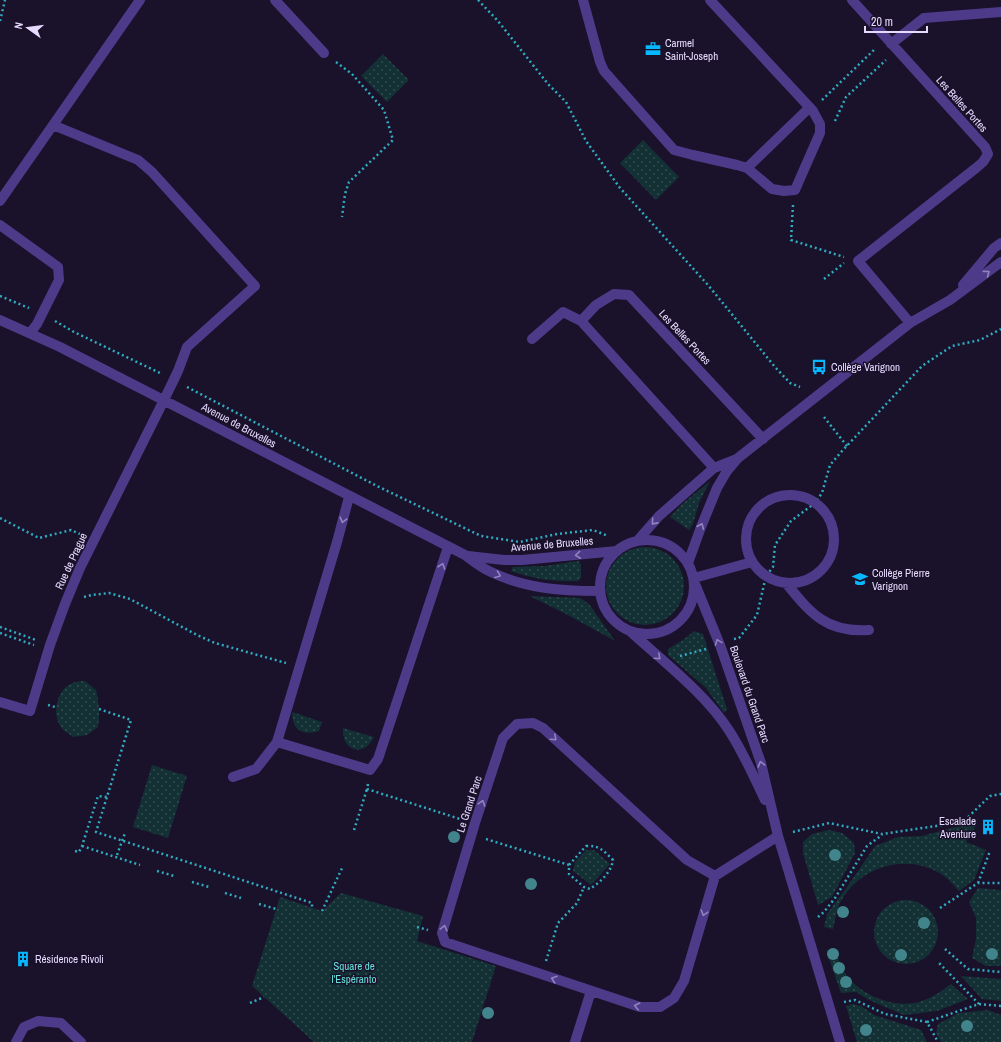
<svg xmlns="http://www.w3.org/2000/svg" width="1001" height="1042" font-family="'Archivo Narrow',sans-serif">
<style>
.grass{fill:url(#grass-dots)}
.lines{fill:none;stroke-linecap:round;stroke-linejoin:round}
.path{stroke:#2facbf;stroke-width:2.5;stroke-dasharray:2 3;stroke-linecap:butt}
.minor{stroke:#4d3b8a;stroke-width:10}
.tree{fill:#42848b}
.oneway{stroke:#9283bf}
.labels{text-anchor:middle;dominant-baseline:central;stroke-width:3;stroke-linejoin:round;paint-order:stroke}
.poi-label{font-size:11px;fill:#e6dbff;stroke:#1a112b;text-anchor:start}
.street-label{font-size:11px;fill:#e6dbff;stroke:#1a112b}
.park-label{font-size:11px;fill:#63e2da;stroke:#1a112b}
</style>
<defs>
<pattern id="grass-dots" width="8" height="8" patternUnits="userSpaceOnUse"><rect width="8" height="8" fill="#133035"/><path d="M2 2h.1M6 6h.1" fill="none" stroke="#354d53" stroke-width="1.8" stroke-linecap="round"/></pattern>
</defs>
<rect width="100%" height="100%" fill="#1a112b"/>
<path class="grass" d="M383,54L409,80L387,102L361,76Z
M643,140L679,177L656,200L620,163Z
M710,481L699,503L693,524L689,530L670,517L682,504Z
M606 586a39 39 0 1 1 78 0a39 39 0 1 1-78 0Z
M578,561L581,564V578L578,581C552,581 536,580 511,571L513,567L545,566Z
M530,596L580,598L589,604L615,641L568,615Z
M694,631L703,634L727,709L724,713L706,688L668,655V649L683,640Z
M85,681L96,690C99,702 100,714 98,727L87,735L73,737C70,734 63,731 61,727C51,713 57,687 75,682C78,681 82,681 85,681Z
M292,712L322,722L319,731C302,736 292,730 292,712Z
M343,728L374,737C363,759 341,750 343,728Z
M152,765L187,776L168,838L133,827Z
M974,822L977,824L966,842L986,850L974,880L959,891C954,886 948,878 941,874C906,852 857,867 839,905C836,912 835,921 833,929L824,927L827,914L849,884L875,846L898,837L922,836Z
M829,830L842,833L854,843L855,853L832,897L818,905L803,853V842L812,834Z
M586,850H594L610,864L591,885L573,871L575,862Z
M978,888L1001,890V966H986L972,958L976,939V918L969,902Z
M341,893L423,916L417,941L496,966L472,1042H314L252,986L280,897L322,911Z
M874 932a32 32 0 1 1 64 0a32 32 0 1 1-64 0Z
M826,950L835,951C838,957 840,964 843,970C858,995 894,1010 922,1001C933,997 942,991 951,984L968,999L937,1011L904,1015L869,1000L856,992L841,993Z
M961,976L1001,979V1001L982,999Z
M853,1004L861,1006L874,1015L921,1030L927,1042H857L846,1006Z
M988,1010L1001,1015V1042H941L936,1033L938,1024L959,1013Z"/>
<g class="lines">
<path class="path" d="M478,0L498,21L548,84L566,102L586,141L620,188L708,285L775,367L790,383L800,387
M0,21L5,0
M336,62L352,74L384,110L393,140L349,182L345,194L342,217
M822,100L876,48
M835,121L846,97L886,60
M793,205L791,240L844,257
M824,279L844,263
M0,296L29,308
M55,321L74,332L160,373
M187,387L377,486L481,536L520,542L557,534L593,530L608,536
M824,417L847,446
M0,518L39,538L71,530L80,534
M84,597L92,595L109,593L130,599L197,635L215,643L286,663
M0,627L36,640
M0,633L34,645
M734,639L739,638L757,615L766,576L773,567L775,545L791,521L815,503L822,493L830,465L842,451L922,366L952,346L980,340L1001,329
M680,656L706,649
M48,705L55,707
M99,709L131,720L96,832L312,903V907
M368,784L367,789L460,819
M354,830L367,789
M793,832L829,823L882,834L943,825L964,821L990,796L1001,794
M486,839L569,865
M82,846L140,865
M586,846C599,845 604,851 613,860C611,873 600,882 590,889L584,887L569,874V865Z
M75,851L79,852L82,846L98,796L107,797
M117,855L125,833
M157,871L174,876
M192,882L209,887
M978,883L990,851
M225,893L241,898
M259,904L276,909
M940,908L978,883H1001
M322,911L343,866
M818,917L824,912L835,898L867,846L882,835
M417,927L428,930
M945,949L968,969L1001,972
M546,961L558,923L577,903L584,887
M844,1002L855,1000L885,1014L927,1022L938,1042
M250,1003L264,997
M979,1004L1001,1006
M927,1022L979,1004L938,962"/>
<path class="minor" d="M275,0L324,53
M583,0L600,62L604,71L674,150L693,155L737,165L747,168L772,189L784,191L795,190L820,133V124L813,111L710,0
M852,0L985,147L988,154L983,162L976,168L858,261L910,323
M891,44L924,18L1001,12
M747,168L809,108
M0,201L53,125
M0,225L58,267L59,280L37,324L30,333
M963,285L994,248L1001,243
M0,320L60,347L465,555C473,561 482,568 491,572C527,589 561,591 600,591
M581,321L596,305L614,294L629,295L763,439
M532,339L563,312L581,321L714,468
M746 539a44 44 0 1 1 88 0a44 44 0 1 1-88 0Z
M349,497L337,542L277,742L370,770L378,759L448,547
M600 587a47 47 0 1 1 94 0a47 47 0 1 1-94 0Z
M638,540L659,516L714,468L737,459
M468,556L504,560H522L617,551
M688,563L701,527L717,488L727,471L738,458L910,323L950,300L1001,262
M694,578L752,562
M786,583C811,614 827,633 869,630
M695,584L720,645L761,763L778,836L840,1042
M631,632C665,663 706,694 730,732C744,754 754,777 765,800
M0,702L30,711L50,645L65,604L80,568L164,400L178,371L187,347L255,286L152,172L138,160L53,125L140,0
M233,777L256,769L277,742
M715,876L687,860L543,728L533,723L517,724L503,738L475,823L442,933L445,942L640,1007H660L674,998L684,981L715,876L778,836
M16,1042L24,1027L38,1021L61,1023L81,1042
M575,1042L591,991"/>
</g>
<g class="tree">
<circle cx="454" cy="837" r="6"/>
<circle cx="835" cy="855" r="6"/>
<circle cx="531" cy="884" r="6"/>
<circle cx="843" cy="912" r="6"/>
<circle cx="924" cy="923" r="6"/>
<circle cx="833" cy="954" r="6"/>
<circle cx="992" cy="954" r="6"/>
<circle cx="901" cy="955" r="6"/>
<circle cx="839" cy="968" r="6"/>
<circle cx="846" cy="982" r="6"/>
<circle cx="488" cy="1013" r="6"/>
<circle cx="967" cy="1026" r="6"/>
<circle cx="866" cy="1030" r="6"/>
</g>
<defs><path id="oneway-chevron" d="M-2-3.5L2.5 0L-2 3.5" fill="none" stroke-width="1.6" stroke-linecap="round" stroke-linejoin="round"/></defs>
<g class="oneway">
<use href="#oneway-chevron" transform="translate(987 273) rotate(-37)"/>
<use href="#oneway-chevron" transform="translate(343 520) rotate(105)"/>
<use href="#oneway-chevron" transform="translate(654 522) rotate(132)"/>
<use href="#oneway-chevron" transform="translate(701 526) rotate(-67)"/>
<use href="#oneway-chevron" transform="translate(578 555) rotate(174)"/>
<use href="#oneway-chevron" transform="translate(442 566) rotate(-71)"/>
<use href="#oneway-chevron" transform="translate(498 575) rotate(21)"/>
<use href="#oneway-chevron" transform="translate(718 642) rotate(-111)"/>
<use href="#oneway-chevron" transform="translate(658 657) rotate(42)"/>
<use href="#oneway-chevron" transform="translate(554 738) rotate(42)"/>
<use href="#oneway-chevron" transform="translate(761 764) rotate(-105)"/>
<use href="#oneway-chevron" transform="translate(482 803) rotate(-72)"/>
<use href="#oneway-chevron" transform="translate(704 913) rotate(107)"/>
<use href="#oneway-chevron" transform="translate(444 928) rotate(-76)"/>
<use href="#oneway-chevron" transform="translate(554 979) rotate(-161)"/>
<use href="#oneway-chevron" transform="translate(637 1006) rotate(-167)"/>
</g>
<defs>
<symbol id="office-bare" viewBox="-9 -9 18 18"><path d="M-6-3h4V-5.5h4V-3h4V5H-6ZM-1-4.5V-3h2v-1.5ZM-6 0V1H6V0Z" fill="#07b7ff" stroke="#1a112b" stroke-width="2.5" paint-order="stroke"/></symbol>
<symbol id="bus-bare" viewBox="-9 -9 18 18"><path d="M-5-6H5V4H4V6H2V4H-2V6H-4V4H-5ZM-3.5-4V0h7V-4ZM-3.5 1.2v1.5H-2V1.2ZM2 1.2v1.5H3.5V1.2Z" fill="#07b7ff" stroke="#1a112b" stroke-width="2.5" paint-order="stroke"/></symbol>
<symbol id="school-bare" viewBox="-9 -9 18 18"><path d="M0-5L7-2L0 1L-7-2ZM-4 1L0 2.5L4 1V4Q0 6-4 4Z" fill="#07b7ff" stroke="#1a112b" stroke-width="2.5" paint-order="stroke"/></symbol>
<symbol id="building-bare" viewBox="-9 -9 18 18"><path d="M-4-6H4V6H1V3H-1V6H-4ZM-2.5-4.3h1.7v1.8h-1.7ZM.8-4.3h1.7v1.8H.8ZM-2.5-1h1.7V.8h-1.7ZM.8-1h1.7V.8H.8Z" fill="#07b7ff" stroke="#1a112b" stroke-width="2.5" paint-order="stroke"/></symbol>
</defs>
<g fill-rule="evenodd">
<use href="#office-bare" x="642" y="38" width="22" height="22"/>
<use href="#bus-bare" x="808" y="356" width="22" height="22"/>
<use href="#school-bare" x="849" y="568" width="22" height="22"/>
<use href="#building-bare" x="977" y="816" width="22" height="22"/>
<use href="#building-bare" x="12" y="948" width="22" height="22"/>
</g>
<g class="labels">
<g class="poi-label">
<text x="665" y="43">Carmel<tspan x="665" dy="13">Saint-Joseph</tspan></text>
<text x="831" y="367">Collège Varignon</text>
<text x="872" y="573">Collège Pierre<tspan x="872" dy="13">Varignon</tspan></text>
<text x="976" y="821" text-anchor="end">Escalade<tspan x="976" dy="13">Aventure</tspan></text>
<text x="35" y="959">Résidence Rivoli</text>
</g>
<g class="street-label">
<text transform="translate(962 104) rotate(48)">Les Belles Portes</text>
<text transform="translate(685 337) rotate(47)">Les Belles Portes</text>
<text transform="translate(239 425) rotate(28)">Avenue de Bruxelles</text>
<text transform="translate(552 544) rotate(-5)">Avenue de Bruxelles</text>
<text transform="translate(71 561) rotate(-65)">Rue de Prague</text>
<text transform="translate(750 694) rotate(71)">Boulevard du Grand Parc</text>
<text transform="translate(469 804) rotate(-72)">Le Grand Parc</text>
</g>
<g class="park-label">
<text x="354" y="966">Square de<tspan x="354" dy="13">l'Espéranto</tspan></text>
</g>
</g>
<g transform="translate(28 28) rotate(284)" stroke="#1a112b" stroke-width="3" paint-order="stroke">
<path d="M0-3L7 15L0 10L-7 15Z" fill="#e6dbff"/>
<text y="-6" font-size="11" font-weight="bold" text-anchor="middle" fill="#e6dbff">N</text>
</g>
<path d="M865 26v6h62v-6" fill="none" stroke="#e6dbff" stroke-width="2"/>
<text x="871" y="26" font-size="12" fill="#e6dbff" stroke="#1a112b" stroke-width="3" paint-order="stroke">20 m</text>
</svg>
